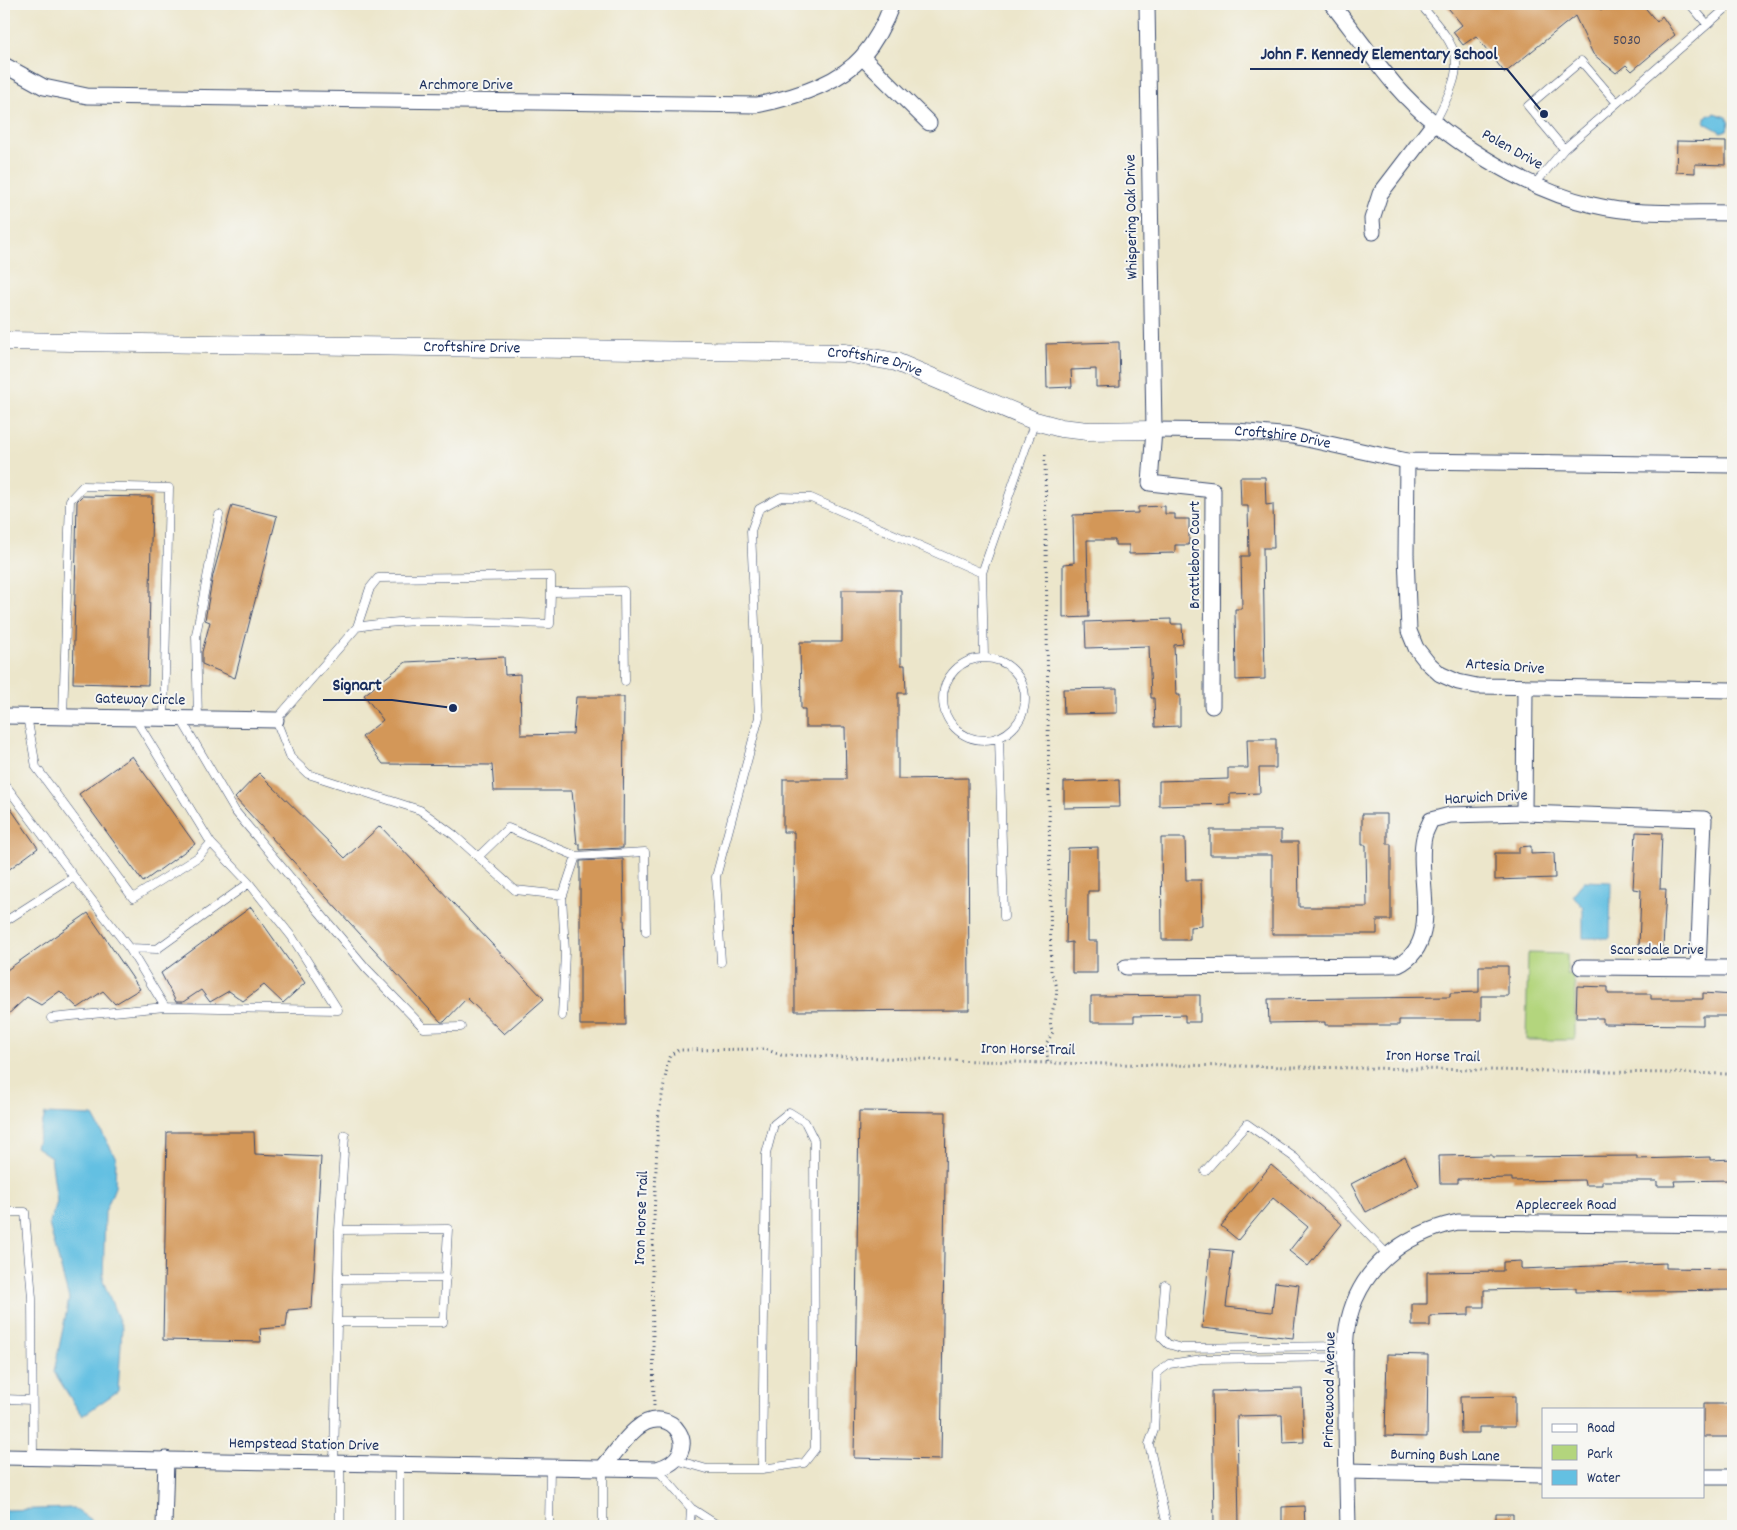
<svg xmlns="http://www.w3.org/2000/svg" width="1737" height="1530" font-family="Dekko,sans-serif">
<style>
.green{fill:#b3d57d;stroke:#67826e}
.water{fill:#64c0e2;stroke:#4078a0}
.building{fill:#d39759}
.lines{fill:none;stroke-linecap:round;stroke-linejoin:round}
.service-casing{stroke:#3a4a6e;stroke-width:9}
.minor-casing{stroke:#3a4a6e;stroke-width:17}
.tertiary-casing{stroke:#3a4a6e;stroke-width:19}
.path{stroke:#3a4a6e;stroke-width:3;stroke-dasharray:1 4;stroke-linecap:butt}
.service{stroke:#fff;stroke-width:8}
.minor{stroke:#fff;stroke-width:15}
.tertiary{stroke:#fff;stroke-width:18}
.labels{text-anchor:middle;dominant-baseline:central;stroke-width:4;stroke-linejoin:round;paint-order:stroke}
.number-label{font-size:14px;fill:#49495d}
.street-label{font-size:16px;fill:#1b2f5e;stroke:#f6f6f2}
.leader{fill:none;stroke:#1b2f5e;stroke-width:2}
.callout-dot{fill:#1b2f5e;stroke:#f6f6f2;stroke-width:2}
.callout-label{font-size:18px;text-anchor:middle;font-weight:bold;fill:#1b2f5e;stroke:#f6f6f2;stroke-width:4;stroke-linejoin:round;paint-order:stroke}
</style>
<rect width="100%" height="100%" fill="#f6f6f2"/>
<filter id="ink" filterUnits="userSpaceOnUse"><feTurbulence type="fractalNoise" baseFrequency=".02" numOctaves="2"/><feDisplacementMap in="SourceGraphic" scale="10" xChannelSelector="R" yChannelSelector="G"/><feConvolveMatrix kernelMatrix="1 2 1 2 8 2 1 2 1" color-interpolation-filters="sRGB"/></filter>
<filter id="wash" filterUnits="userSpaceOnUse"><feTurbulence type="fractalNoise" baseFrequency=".0096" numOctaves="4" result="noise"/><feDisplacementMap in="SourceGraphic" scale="20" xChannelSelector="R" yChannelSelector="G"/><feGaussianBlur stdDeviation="1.12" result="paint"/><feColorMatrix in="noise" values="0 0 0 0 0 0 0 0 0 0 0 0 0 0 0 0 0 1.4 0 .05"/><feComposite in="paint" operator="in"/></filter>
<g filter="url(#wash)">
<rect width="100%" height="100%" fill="#ece6cb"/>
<path class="green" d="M1528,953L1567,954V974H1572L1575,986V1040H1526Z"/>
<path class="water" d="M1714,113L1726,117L1729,123L1727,130L1721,132L1705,123V117Z
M1584,881L1611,882L1610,938H1583V908L1573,895Z
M45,1114L93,1116L116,1158L115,1187L105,1212L103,1281L122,1328L118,1391L82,1416L54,1372L69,1299L49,1224L57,1202L51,1157L36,1147Z
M73,1508L100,1526H4V1510Z"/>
<g id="blocks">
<path class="building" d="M1445,4H1596L1601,10L1608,4H1642L1657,22L1662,16L1675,35L1632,71L1626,65L1616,73L1593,54L1575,16L1505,73L1476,36L1463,45L1453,32L1462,25Z
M1677,141L1726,142V165L1695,164V173L1676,172Z
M1119,342L1120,386L1096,387V369L1071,370L1072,387L1047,388L1046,344Z
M1240,477H1265L1266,505L1273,504L1274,548H1263L1265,679L1236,680L1235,609H1242L1241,556H1249L1248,506H1241Z
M82,496L152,497L148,685L73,683L77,501Z
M232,505L277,516L235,678L202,664V652L210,622L205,620L213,575Z
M1165,506V514H1175V519H1189V545H1175V553L1129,554V545H1115V540H1087L1089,617L1063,618V564L1074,563L1073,515L1138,513V507Z
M842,590H901V665H905L906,693H898V779L968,778L969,1010L795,1011L794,832H783V779H846L845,727H805V709H801L800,642H842Z
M1171,619V624H1182L1183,644L1174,645L1176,695H1180V726L1155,727L1154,698H1151L1149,646L1086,648L1085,622Z
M504,657L505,675L520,674L521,735L573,734L576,697H624L623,848L580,850V844H577L572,791H494L492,765L383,764L362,737L383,720L364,695L406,662Z
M1117,688V713L1064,714L1063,689Z
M1247,739H1276V768H1259L1260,793L1230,794V804L1159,806V781L1228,779V768H1248Z
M132,756L195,844L143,882L79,794Z
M259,773L345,858L380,826L544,999L504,1034L467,998L444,1022H441L235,798Z
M1119,780L1120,807L1064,808V782Z
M4,799L38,848L4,873Z
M1362,814H1387V844H1391V920H1377V934H1272V855H1210V830H1281V842H1298L1299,907H1367L1366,845H1362Z
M1636,832L1662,833L1660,889H1666L1663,948L1639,947L1641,890L1633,889Z
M1161,838H1185L1186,880H1201L1202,926L1190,927V940H1162Z
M1531,846V854L1554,853L1555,878L1495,880V853H1519V847Z
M1098,847V891H1088V941H1097V973H1072V942L1066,943L1068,848Z
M623,859L626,1025H580V861Z
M251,907L305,983L283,1003L264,985L243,1001L229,991L210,1002L201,990L183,1002H176L161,973Z
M88,913L140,989L115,1004L103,991L78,1008L60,991L41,1005L27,997L4,1018V972Z
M1479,966H1508V996H1481V1020H1399V1025H1325V1022L1269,1023L1268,999L1450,997V993L1479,992Z
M1577,986L1608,987V994H1651V999H1703V993L1733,995V1016H1703V1025L1603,1024V1018H1576Z
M1200,995V1022H1185V1015L1134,1016V1022H1091V996Z
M859,1111L946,1112L941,1460L854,1458Z
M167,1132H254L255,1154L321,1157L312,1308L288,1310L286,1327L260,1329L261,1342L163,1340Z
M1492,1155V1157L1637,1156V1159L1710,1157V1160L1733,1159V1180L1674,1181L1675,1186H1657V1181H1602V1185H1585L1584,1180L1512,1181V1178L1458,1179V1183H1440L1439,1156Z
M1405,1156L1419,1185L1366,1212L1351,1184Z
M1271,1165L1342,1224L1308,1266L1289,1251L1308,1227L1273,1198L1238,1240L1221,1226Z
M1210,1249L1233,1251L1226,1307L1272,1312L1275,1282L1299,1285L1293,1338L1202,1328Z
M1521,1261V1269L1666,1263V1268L1733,1269V1290L1576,1292V1288L1484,1290V1307H1469V1315L1430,1316V1326H1412V1304H1427V1272L1503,1271V1262Z
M1387,1354L1428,1355L1427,1437L1385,1436Z
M1302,1389L1304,1442L1283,1443L1282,1415L1237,1416L1239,1526H1214L1212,1391Z
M1515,1396V1427H1479V1433H1461L1460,1397Z
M1703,1404H1733V1437H1703Z
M1304,1506L1305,1526H1282V1507Z
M1496,1514H1513V1526H1496Z"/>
</g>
</g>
<g filter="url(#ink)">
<use href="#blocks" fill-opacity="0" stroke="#3a4a6e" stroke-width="1"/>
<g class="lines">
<defs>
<path id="service" d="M1420,4C1463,54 1467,61 1435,122
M1690,4L1707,24
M1564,149L1528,106L1581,61L1617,103
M1535,184L1564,149L1731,4
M551,592V576L378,578L370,588L357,627L276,720L291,758L308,774L420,810L454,835L515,890L563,895L576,856L645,852L646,932
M357,627C415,616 491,623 550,624L551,592L624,591L625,681
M984,657L982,573L1035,421
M943 699a41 41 0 1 1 82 0a41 41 0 1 1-82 0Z
M27,716L36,767L133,898L198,857L211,843L135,718
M63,717L70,500L83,486L169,488L164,718
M181,719L235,811L366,968L424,1028L461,1027
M198,719L196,635L219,515
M999,737L1004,917
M4,783L74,877L4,922
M478,857L508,828L576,856
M74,877L129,948L157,949L249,883L211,843
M721,962L716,877L759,717L751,531L759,509L781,497L811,498L982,573
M164,1007L338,1010L292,937L249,883
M562,1016L565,952L562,895
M51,1018L165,1007L129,948
M1205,1171L1247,1124L1295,1158L1388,1255
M4,1212H25L32,1298L33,1458
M339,1230L345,1135
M338,1279L446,1278
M1165,1285L1161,1337L1168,1344L1181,1348L1346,1346
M4,1399L32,1400
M676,1460L707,1469H762L804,1463L815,1449L814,1140L805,1122L789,1112L774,1124L766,1154L762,1469
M334,1463L339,1230L448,1229L443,1322H338
M340,1463V1526
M399,1465V1526
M657,1469L691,1508L719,1526
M549,1526L550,1468
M603,1526V1467
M690,1526L691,1508
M1167,1526L1149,1444L1154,1430L1157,1373L1169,1364L1202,1359L1346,1357"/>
<g id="minor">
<path d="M1147,4L1154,430L1150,483L1213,490L1212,706"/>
<path d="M1332,4C1353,31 1373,59 1395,85C1440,137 1526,190 1593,205C1638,216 1687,212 1733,213"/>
<path d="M862,57L929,123"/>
<path d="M4,65L44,87L87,96L757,105C791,98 838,84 862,57C875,42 885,23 892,4"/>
<path d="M1373,232L1372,219L1380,194L1435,122"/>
<path id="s1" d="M1154,430L1237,431L1293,436L1407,461L1733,465"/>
<path d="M1407,461L1406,555L1409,631L1416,648L1427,662L1440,674L1458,682L1477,686L1733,690"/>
<path d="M4,716L276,720"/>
<path d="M1524,813L1525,688"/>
<path d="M1126,967L1398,965C1444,943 1415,877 1424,837C1425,832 1429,825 1431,820L1450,815L1524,813L1704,819L1698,968"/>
<path d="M1581,967L1733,968"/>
<path d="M4,1457L657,1469C708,1455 671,1398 636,1429C624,1439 614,1455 603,1467"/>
<path d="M1346,1471L1543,1475"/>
<path d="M1703,1477H1733"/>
<path d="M164,1526L166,1459"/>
<path d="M1348,1526C1347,1487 1346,1447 1346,1408C1346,1382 1343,1354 1347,1328C1357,1269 1403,1234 1458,1222L1733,1225"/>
</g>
<g id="tertiary">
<path id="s2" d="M4,341L846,353L896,362L1035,421L1061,428L1088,431L1154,430"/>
</g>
</defs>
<use href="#service" class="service-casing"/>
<use href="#minor" class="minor-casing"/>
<use href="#tertiary" class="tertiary-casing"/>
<path class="path" d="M1045,455L1051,973C1067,996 1043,1015 1053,1032L1046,1044L1048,1063
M654,1406L652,1269L658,1118L668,1062L671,1055L678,1050L765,1049L781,1055L1048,1063L1733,1074"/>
<use href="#service" class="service"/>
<use href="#minor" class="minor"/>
<use href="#tertiary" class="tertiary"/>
</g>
</g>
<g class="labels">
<g class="number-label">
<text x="1627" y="41">5030</text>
</g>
<g class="street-label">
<text x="466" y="85">Archmore Drive</text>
<text transform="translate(1512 150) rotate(29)">Polen Drive</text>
<text transform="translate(1132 217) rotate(-91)">Whispering Oak Drive</text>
<text stroke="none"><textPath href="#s2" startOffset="468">Croftshire Drive</textPath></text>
<text stroke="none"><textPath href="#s2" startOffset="872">Croftshire Drive</textPath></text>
<text stroke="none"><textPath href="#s1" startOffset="129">Croftshire Drive</textPath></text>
<text transform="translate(1195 555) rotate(-90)">Brattleboro Court</text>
<text transform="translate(1505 667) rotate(4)">Artesia Drive</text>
<text transform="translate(140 700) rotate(1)">Gateway Circle</text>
<text transform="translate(1486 798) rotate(-3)">Harwich Drive</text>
<text x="1657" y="950">Scarsdale Drive</text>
<text transform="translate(1028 1050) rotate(1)">Iron Horse Trail</text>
<text transform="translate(1433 1057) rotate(1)">Iron Horse Trail</text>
<text x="1566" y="1205">Applecreek Road</text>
<text transform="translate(642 1218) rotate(-88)">Iron Horse Trail</text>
<text transform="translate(1330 1390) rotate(-89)">Princewood Avenue</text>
<text transform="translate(304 1445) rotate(1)">Hempstead Station Drive</text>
<text transform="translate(1445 1456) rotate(1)">Burning Bush Lane</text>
</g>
</g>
<path class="leader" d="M1544 114L1507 69H1250M453 708L392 700H323"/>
<g class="callout-dot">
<circle cx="1544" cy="114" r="5"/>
<circle cx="453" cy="708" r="5"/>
</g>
<g class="callout-label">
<text x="1379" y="59">John F. Kennedy Elementary School</text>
<text x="357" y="690">Signart</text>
</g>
<rect width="1737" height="1530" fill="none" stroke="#f6f6f2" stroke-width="20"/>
<rect x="1542" y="1408" width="162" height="90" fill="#f6f6f2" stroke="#9ea6b7"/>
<rect x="1552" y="1424" width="25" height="8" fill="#ffffff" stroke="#9ea6b7"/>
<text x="1587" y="1432" font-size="15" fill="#1b2f5e">Road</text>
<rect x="1552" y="1445" width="25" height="15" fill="#b3d57d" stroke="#9ea6b7"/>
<text x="1587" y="1458" font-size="15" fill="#1b2f5e">Park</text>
<rect x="1552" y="1470" width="25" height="15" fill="#64c0e2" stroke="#9ea6b7"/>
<text x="1587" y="1482" font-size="15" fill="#1b2f5e">Water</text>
</svg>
